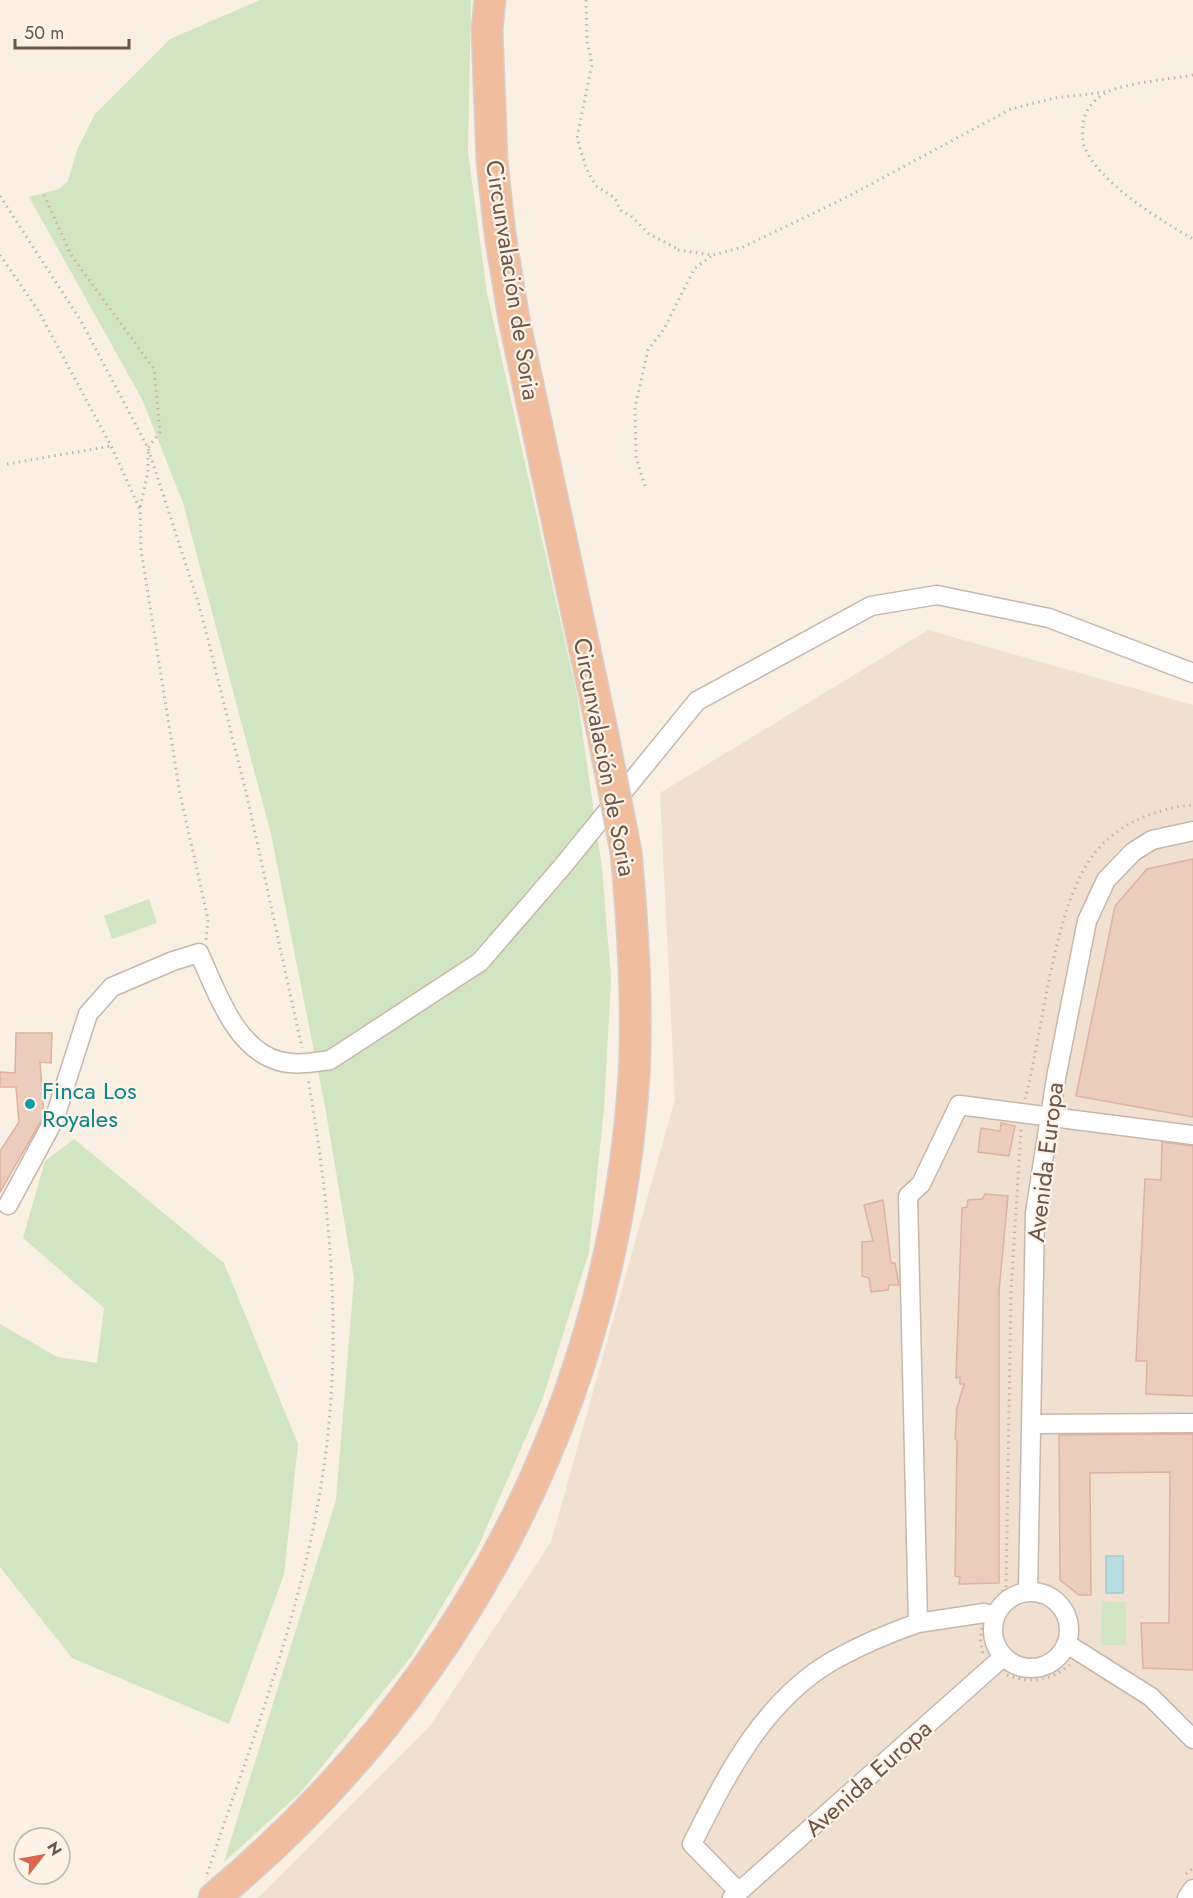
<svg xmlns="http://www.w3.org/2000/svg" width="1193" height="1898" font-family="Jost,sans-serif">
<style>
.residential{fill:#f0e0d1}
.green{fill:#d2e5c2}
.water{fill:#b8dde0;stroke:#a0ccd1;stroke-width:1.5}
.building{fill:#ecccbc;stroke:#ddb29e;stroke-width:1.5}
.lines{fill:none;stroke-linecap:round;stroke-linejoin:round}
.minor-casing{stroke:#c8b6aa;stroke-width:21}
.trunk-casing{stroke:#d6cfcd;stroke-width:33}
.path{stroke:#d0b0a0;stroke-width:3;stroke-dasharray:1.5 4.5;stroke-linecap:butt}
.minor{stroke:#fff;stroke-width:18}
.trunk{stroke:#f0be9e;stroke-width:30}
.trunk-bridge-casing{stroke:#d6cfcd;stroke-width:33;stroke-linecap:butt}
.trunk-bridge{stroke:#f0be9e;stroke-width:30}
.culture-dot{fill:#0f9aa8;stroke:#fdf3e7;stroke-width:2}
.labels{text-anchor:middle;dominant-baseline:central;stroke-width:4.5;stroke-linejoin:round;paint-order:stroke}
.street-label{font-size:24px;fill:#6e554b;stroke:#fdf3e7}
.culture-label{font-size:24px;fill:#0d838f;stroke:#fdf3e7;text-anchor:start}
</style>
<rect width="100%" height="100%" fill="#f9efe2"/>
<path class="residential" d="M928,630L1193,705V1898H258L430,1726L551,1542L675,1099L660,793Z"/>
<path class="green" d="M260,0H471L468,152L487,293L577,695L602,868L611,978L604,1109L589,1252L543,1398L478,1547L411,1657L300,1793L224,1862L336,1500L354,1279L326,1112L271,834L183,503L142,399L29,197L59,189L68,181L77,150L95,114L170,39Z
M149,899L157,923L112,939L104,916Z
M74,1139L224,1263L298,1444L284,1575L229,1724L72,1658L0,1567V1324L57,1357L97,1363L104,1308L23,1238L45,1161Z
M1102,1601L1126,1602V1645H1101Z"/>
<path class="water" d="M1106,1556H1123V1593H1106Z"/>
<path class="building" d="M1193,859V1117L1076,1096L1115,906L1147,869Z
M16,1033H52L51,1063L40,1062L44,1116L0,1192V1151L19,1122L16,1087H0V1072L15,1073Z
M1001,1123L1015,1126L1009,1156L978,1152L981,1128L1000,1131Z
M1162,1142L1193,1146V1396L1146,1394L1147,1361H1136L1145,1179L1161,1180Z
M985,1194L1008,1196L999,1291V1583L959,1584L960,1577L955,1576L957,1441L955,1439L957,1408L964,1384H960V1377L956,1378L962,1208L967,1207L968,1200L982,1199Z
M883,1200L891,1263H895L899,1285H889L888,1290L871,1292L869,1278L862,1276V1242L873,1241L864,1205Z
M1193,1434V1670L1143,1668L1141,1623H1169L1170,1472L1090,1473L1091,1595H1079L1060,1580L1059,1435Z"/>
<g class="lines">
<defs>
<path id="minor" d="M8,1205L54,1120L88,1014L112,987L173,961L199,953C216,990 235,1049 279,1061C296,1066 314,1062 330,1060L480,962L562,867L697,701L871,606L937,595L1049,618L1193,673
M1031,1424L1193,1423
M1028,1591L1035,1213L1056,1078L1087,921L1106,880L1133,852L1152,840L1193,831
M993 1630a38 38 0 1 1 76 0a38 38 0 1 1-76 0Z
M995,1616L984,1613L918,1623L908,1196L921,1184L959,1105L1193,1135
M1067,1644L1151,1697L1193,1739
M739,1892L692,1844C727,1774 764,1700 834,1660C861,1645 889,1633 918,1623
M732,1898L1003,1657
M1187,1898L1193,1889"/>
<path id="trunk" d="M490,0L487,29L492,161L500,234L514,319L602,730
M214,1898C464,1689 613,1402 634,1076C638,1001 633,926 626,852"/>
</defs>
<use href="#minor" class="minor-casing"/>
<use href="#trunk" class="trunk-casing"/>
<path class="path" d="M586,0L587,41L592,64L577,138L586,168L596,186L615,198L620,210L631,216L649,234L676,248
M1193,75C1170,79 1126,83 1107,92C1095,98 1084,111 1083,124C1083,130 1082,137 1083,143C1096,182 1159,219 1193,239
M44,195L71,255L154,369L160,432L148,448V471L140,508
M0,196L81,321L148,448L200,608L247,796L302,1048
M678,250L713,255L743,247L845,198L1011,109L1054,98L1107,92
M0,255L38,310L111,446L140,509L141,550L180,794L208,919L206,940
M7,464L111,446
M645,486L636,458L635,407L648,350L664,329L694,269L713,255
M1025,1099C1043,1033 1053,906 1094,854C1117,824 1156,808 1193,805
M994,1600L1006,1588L1011,1291L1021,1129
M982,1628L980,1639L983,1654
M1007,1675C1032,1684 1049,1681 1070,1665
M207,1874C249,1749 298,1623 320,1492C344,1350 332,1219 308,1078
M1186,1874L1193,1868"/>
<use href="#minor" class="minor"/>
<use href="#trunk" class="trunk"/>
<defs>
<path id="trunk-bridge" d="M602,730L626,852"/>
</defs>
<use href="#trunk-bridge" class="trunk-bridge-casing"/>
<use href="#trunk-bridge" class="trunk-bridge"/>
</g>
<circle class="culture-dot" cx="30" cy="1104" r="6"/>
<g class="labels">
<g class="street-label">
<text transform="translate(513 280) rotate(81)">Circunvalación de Soria</text>
<text transform="translate(605 757) rotate(79)">Circunvalación de Soria</text>
<text transform="translate(1045 1162) rotate(-83)">Avenida Europa</text>
<text transform="translate(868 1778) rotate(-42)">Avenida Europa</text>
</g>
<g class="culture-label">
<text x="42" y="1090">Finca Los<tspan x="42" dy="28">Royales</tspan></text>
</g>
</g>
<g transform="translate(42 1856) rotate(59)"><circle r="28" fill="#fdf3e7" stroke="#c4b4a9" stroke-width="1.5"/>
<path d="M0-4.5L10 22L0 15L-10 22Z" fill="#d96851"/>
<text y="-9" font-size="16" font-weight="bold" text-anchor="middle" fill="#6e554b">N</text>
</g>
<path d="M15 39v9h114v-9" fill="none" stroke="#6e554b" stroke-width="3"/>
<text x="24" y="39" font-size="18" fill="#6e554b" stroke="#fdf3e7" stroke-width="4.5" paint-order="stroke">50 m</text>
</svg>
